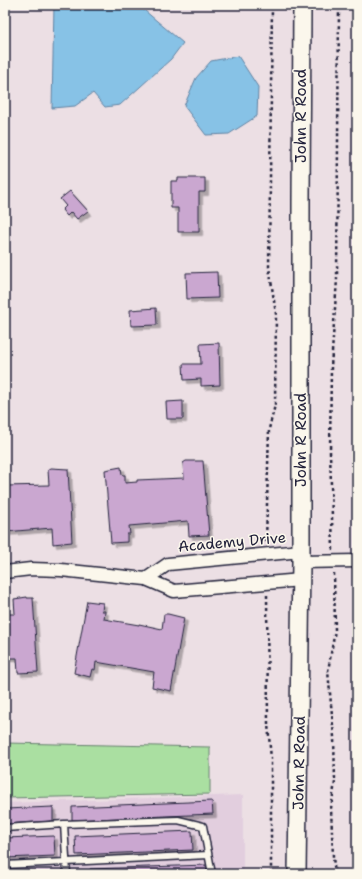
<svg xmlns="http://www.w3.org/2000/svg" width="362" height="879" font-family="'Shantell Sans',sans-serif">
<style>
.built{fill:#e2cede}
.green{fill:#aadfa1;stroke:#66806e}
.water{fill:#87c2e6;stroke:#5f82a2}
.building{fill:#caa7d0;stroke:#22223b;filter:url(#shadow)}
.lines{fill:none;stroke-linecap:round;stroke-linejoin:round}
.service-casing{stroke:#22223b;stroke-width:9}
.minor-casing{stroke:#22223b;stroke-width:15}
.secondary-casing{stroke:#22223b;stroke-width:20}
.path{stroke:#22223b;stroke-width:2.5;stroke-dasharray:3 3;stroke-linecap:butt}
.service{stroke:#fbf7ec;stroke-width:6}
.minor{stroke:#fbf7ec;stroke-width:12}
.secondary{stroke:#fbf7ec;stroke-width:17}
.labels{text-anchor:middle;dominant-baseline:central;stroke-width:3;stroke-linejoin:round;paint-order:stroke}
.street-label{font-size:15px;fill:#22223b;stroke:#fbf7ec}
</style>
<defs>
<filter id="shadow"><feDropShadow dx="3.5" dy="3.5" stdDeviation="0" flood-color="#0004"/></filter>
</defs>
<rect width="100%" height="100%" fill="#ecdfe4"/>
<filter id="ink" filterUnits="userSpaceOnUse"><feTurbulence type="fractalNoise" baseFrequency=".025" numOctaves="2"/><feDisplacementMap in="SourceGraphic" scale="8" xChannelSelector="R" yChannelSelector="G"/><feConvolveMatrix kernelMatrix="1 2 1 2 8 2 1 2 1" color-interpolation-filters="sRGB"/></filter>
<g filter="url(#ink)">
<path class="built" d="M243,795V874H5V803Z"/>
<path class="green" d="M5,743L210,747V794L5,798Z"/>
<path class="water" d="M54,5H138L183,43L171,59L120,105L105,107L93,93L75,106L52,108Z
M238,56L258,87L257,116L229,134L206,135L184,106L196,78L211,61Z"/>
<path class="building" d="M178,178H205V192H199V232H178V208H171V181H178Z
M70,191L88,211L77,219L71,212L67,216L62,210L66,206L60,199Z
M217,272L218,298L187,299L186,273Z
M156,308L157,325L131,326L130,310Z
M219,343L220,385L201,386V379L184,380L183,364H201L200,344Z
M183,401V419H167L166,402Z
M186,461H203L209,535L189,536L188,521L176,522L129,526L130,534H127V542L111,543L105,470L121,467L122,475H125V483L137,482V480L184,478L183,463Z
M51,468L68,469L72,542L53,544L52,528L5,532V486L49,485L48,470Z
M27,597V598H33L38,672L18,673L17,658H5V659V614H15L14,599Z
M87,601L103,603L102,611H105L104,619L139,625V624L162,629L164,614H168L184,618L171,691L152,687L154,672L96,662L95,670L92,669L90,677L74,673Z
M212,801L213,814L72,820V807Z
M53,807V821L5,824V809Z
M192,831L193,850L76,855L75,836Z
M54,836L55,856L5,858V838Z
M206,865L207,874H90V869Z
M56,872V874H10Z"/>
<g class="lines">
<defs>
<path id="service" d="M64,824L178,820L203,826L212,874
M5,828L64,824L67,874
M5,865L208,855"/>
<path id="minor" d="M301,562L357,561
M5,572L31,569L61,570L146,579L174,591L301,580
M146,579L168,564L301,551"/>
<path id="secondary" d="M297,874L301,562V201L302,5"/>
</defs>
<use href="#service" class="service-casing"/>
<use href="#minor" class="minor-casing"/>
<use href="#secondary" class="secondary-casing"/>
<path class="path" d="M266,542L269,429L275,405L276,314L269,267L272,5
M333,550L330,452L331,367L337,279L339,5
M334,573L335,630L328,671L334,737L335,782L331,808L333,857L335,874
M267,595L268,724L271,759V874"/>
<use href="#service" class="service"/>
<use href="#minor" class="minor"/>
<use href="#secondary" class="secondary"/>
</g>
</g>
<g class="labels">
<g class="street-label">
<text transform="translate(301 116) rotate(-90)">John R Road</text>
<text transform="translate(301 440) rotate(-90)">John R Road</text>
<text transform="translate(232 542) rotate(-5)">Academy Drive</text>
<text transform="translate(299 763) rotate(-89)">John R Road</text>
</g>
</g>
<rect width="362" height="879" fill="none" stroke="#fbf7ec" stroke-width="20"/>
<rect x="10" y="10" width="342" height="859" fill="none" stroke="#22223b" stroke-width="1.5" filter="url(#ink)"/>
</svg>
